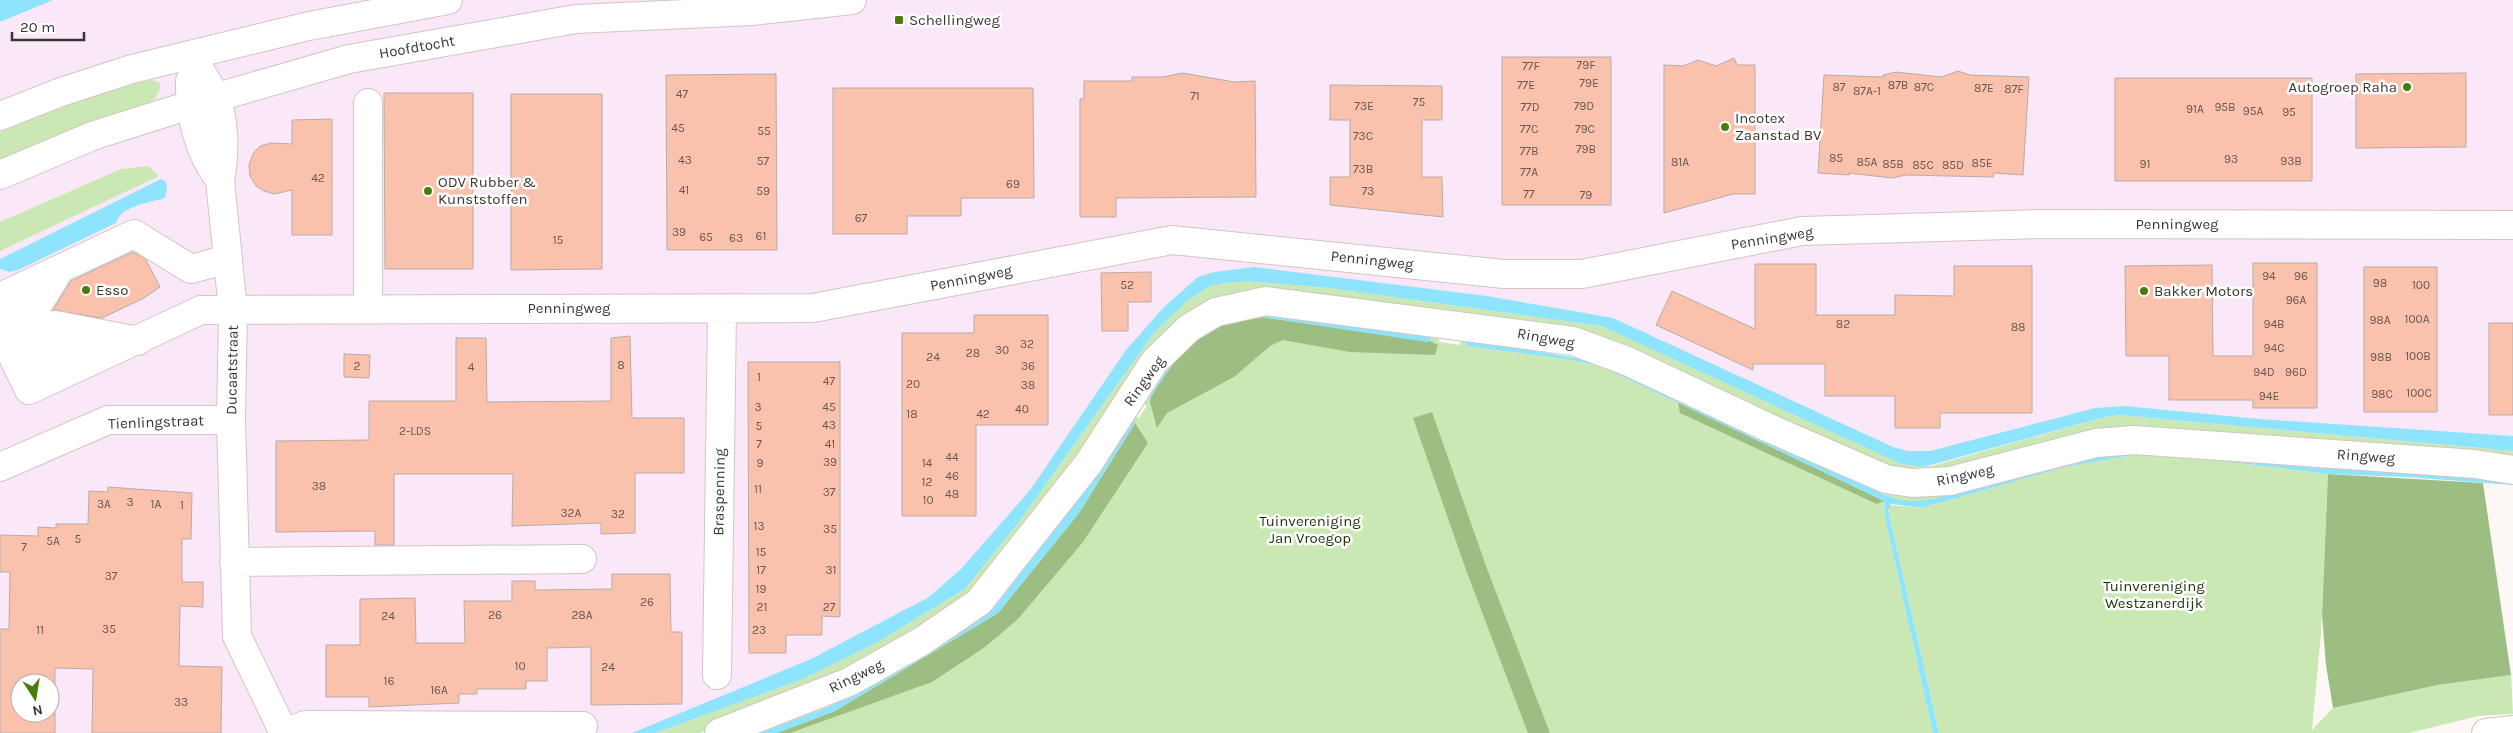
<svg xmlns="http://www.w3.org/2000/svg" width="2513" height="733" font-family="Karla,sans-serif">
<style>
.industrial{fill:#fae8f9;fill-rule:evenodd}
.green{fill:#cae8b4;fill-rule:evenodd}
.forest{fill:#9dbe82}
.water{fill:#8fe4fd}
.building{fill:#fac1ad;stroke:#b9aca7;fill-rule:evenodd}
.lines{fill:none;stroke-linecap:round;stroke-linejoin:round}
.minor-casing{stroke:#d3c5c0;stroke-width:30}
.major-casing{stroke:#d3c5c0;stroke-width:30}
.minor{stroke:#fff;stroke-width:28}
.major{stroke:#fff;stroke-width:28}
.poi-dot{fill:#487d0e;stroke:#fff;stroke-width:2}
.labels{text-anchor:middle;dominant-baseline:central;stroke-width:5;stroke-linejoin:round;paint-order:stroke}
.number-label{font-size:12px;fill:#6a5852}
.poi-label{font-size:15px;fill:#3a3533;stroke:#fff;text-anchor:start}
.street-label{font-size:15px;fill:#3a3533;stroke:#fff}
.park-label{font-size:15px;fill:#1c3106;stroke:#fff}
</style>
<rect width="100%" height="100%" fill="#fdf7f5"/>
<path class="industrial" d="M0,0H2513V459L1900,474L1634,359L1219,297L963,606L695,733H0ZM20,683H50V713H20Z"/>
<path class="green" d="M152,80L160,83V89L155,99L131,113L0,169V132C49,113 100,85 152,80Z
M148,166L159,176L0,251V222L121,169Z
M1245,281L1329,288L1601,326L1901,464L1923,467L1932,466L2105,417L2120,415L2513,451V463L2207,437L1918,479L1640,360L1218,304L979,590L862,667L700,733H655L803,679L876,643L965,589L1018,523L1154,333L1189,299L1212,285Z
M1259,310L1352,318L1440,330L1439,342L1460,345L1462,332L1589,352L1641,374L1873,483L1915,492L1954,487L2097,449L2146,446L2426,465L2513,475V481L2136,449L2064,462L1931,501C1912,503 1898,501 1880,493L1610,365L1560,354L1466,339L1464,342L1466,346L1565,359L1600,366L1884,501L1885,517L1933,733H776L835,711L998,613L1079,513L1135,424L1132,419L1082,494L993,609L980,619L831,706L760,733H738L819,703L866,681L961,623L983,605L1023,560L1130,412L1139,418L1147,406L1139,400C1170,351 1197,317 1259,310ZM1250,313H1270L1429,334L1433,336L1430,341L1427,342L1261,317C1247,317 1232,317 1219,323C1191,336 1166,372 1151,397L1148,398L1147,394C1174,353 1199,320 1250,313Z
M2139,454L2221,461L2328,474L2321,633L2312,730L2333,708L2439,685L2511,675L2513,714L2478,716L2409,733H1939L1888,510L1889,505L1922,508L2065,467Z"/>
<path class="forest" d="M1261,317L1430,341L1438,345L1435,355L1350,352L1283,340L1270,346L1234,377L1167,413L1157,428L1150,402L1151,397C1166,372 1191,336 1219,323C1232,317 1247,317 1261,317Z
M1678,402L1884,501L1877,504L1680,413Z
M1432,412L1486,566L1550,733H1528L1466,570L1413,418Z
M1135,423L1148,443L1083,542L1018,619L985,647L932,682L790,733H777L835,711L998,613L1079,513Z
M2328,474L2483,483L2511,675L2438,685L2333,708L2326,665L2322,615Z"/>
<path class="water" d="M0,0H53L0,22Z
M161,179L166,182L167,189L165,198C149,203 122,205 116,223L18,270L9,272L0,269V259Z
M1255,267L1487,296L1613,318L1893,447L1908,451H1930L2095,408L2125,406L2259,419L2513,436V451L2120,415L2105,417L1923,467L1901,464L1601,326L1329,288L1245,281L1212,285L1189,299L1154,333L1018,523L965,589L876,643L803,679L655,733H632L811,659L929,597L961,569L1030,490L1126,350L1165,306L1198,277L1214,272Z
M1270,313L1429,334L1433,336L1430,341L1427,342L1261,317C1247,317 1232,318 1219,323C1191,336 1166,372 1151,397L1147,398V394C1181,342 1205,315 1270,313Z
M1466,339L1600,362L1634,375L1880,493C1907,505 1926,502 1953,493L2122,450L2513,481V485L2406,477L2328,474L2221,461L2139,454L2065,467L1922,508L1891,504L1888,510L1939,733H1933L1885,517L1884,501L1600,366L1565,359L1466,346L1464,341Z
M1132,419L1135,423L1079,513L998,613L835,711L777,733H760L831,706L980,619L993,609L1082,494Z"/>
<path class="building" d="M1502,57H1611V205H1502Z
M1734,58L1737,65H1755V194H1733L1664,213V65L1683,66L1698,60L1716,66Z
M1958,71L1970,75L2029,77L2023,175L1994,173L1993,177L1906,175L1892,178L1849,173V175L1818,173L1824,75L1883,77V75L1896,72L1941,77Z
M1183,73L1234,82L1255,81L1256,197L1116,198V217H1080V99H1084V81H1132V77H1162Z
M2466,73V147L2356,148V74Z
M776,74L777,250H667L666,75Z
M2115,78H2312V181H2115Z
M1330,85L1442,86V120H1422V177H1442L1443,217L1330,205V177H1350V120H1330Z
M833,88H1033L1034,198H961V216H907V234H833Z
M384,93H473V269H385Z
M511,94H602V269L511,270Z
M332,119V235H292V190L274,194L264,191L256,186L250,176L249,165L253,154L260,146L271,143L292,144V120Z
M133,252L146,260L160,287L144,298L102,318L53,310L71,281Z
M2253,263H2317V408H2253V400H2169V356H2126L2125,266L2212,265L2213,356H2253Z
M1755,264H1816V315H1895V295L1954,296V266H2032V413H1940V428H1895V396H1825V364H1753V370L1656,325L1672,291L1755,329Z
M2364,267H2437V412H2364Z
M1151,272V302H1128V331H1102L1101,273Z
M974,315H1048V425H976V516H902V333H974Z
M2489,323H2513V415H2489Z
M630,336L632,418H684V473H635V533L601,534V523L512,526L513,474H394V545H375V531L276,532V441L369,440V401H456V338H486L487,402L611,401V338Z
M344,354L370,355L369,378L344,377Z
M748,362H840V617L822,616V635H786V653H749Z
M108,487L192,493L191,539H182V582H203V607L180,606L179,666L222,667L221,733H92L93,669L55,668V733H0V629H9L10,572H0V535L38,536V527L56,528V524H88L89,491L108,492ZM20,683H50V713H20Z
M612,574H670L671,632H682V704L591,705V647L547,648V681H526V689H477V694H459V703L369,707V697H326V645H360V599L415,598L416,643H465L464,601H512V581H535V590L612,589Z"/>
<g class="lines">
<defs>
<path id="minor" d="M191,56C199,69 208,82 215,96C225,118 225,156 220,180L233,310L231,420L237,636L284,733
M190,81C189,114 199,154 220,180
M368,103V310
M0,297L134,234L191,269L228,259
M0,325L36,308L60,269
M0,330L29,390L201,310L813,308L1172,240L1504,274H1582L1802,231L2039,224L2513,225
M8,347L55,325L138,341
M19,370L54,353L102,346
M0,467L108,420H231
M234,562L582,559
M717,675L722,310
M286,733L305,725L583,726
M719,733L849,682L922,641L979,602L1088,464L1154,362L1189,328L1216,312L1266,301L1573,341L1627,361L1769,428L1886,479L1912,483L1950,481L2096,443L2134,440L2475,464L2513,470
M2486,733L2513,730"/>
<path id="major" d="M0,116L61,92L132,69L309,26L448,0
M0,175L95,135L190,105L349,59L576,19L752,11L852,0"/>
</defs>
<use href="#minor" class="minor-casing"/>
<use href="#major" class="major-casing"/>
<use href="#minor" class="minor"/>
<use href="#major" class="major"/>
</g>
<g class="poi-dot">
<rect x="894" y="15" width="10" height="10" rx="2.5"/>
<circle cx="2407" cy="87" r="5"/>
<circle cx="1725" cy="127" r="5"/>
<circle cx="428" cy="191" r="5"/>
<circle cx="86" cy="290" r="5"/>
<circle cx="2144" cy="291" r="5"/>
</g>
<g class="labels">
<g class="number-label">
<text x="1586" y="65">79F</text>
<text x="1531" y="66">77F</text>
<text x="1589" y="83">79E</text>
<text x="1526" y="85">77E</text>
<text x="1898" y="85">87B</text>
<text x="1839" y="87">87</text>
<text x="1924" y="87">87C</text>
<text x="1984" y="88">87E</text>
<text x="2014" y="89">87F</text>
<text x="1867" y="91">87A-1</text>
<text x="682" y="94">47</text>
<text x="1195" y="96">71</text>
<text x="1419" y="102">75</text>
<text x="1364" y="106">73E</text>
<text x="1584" y="106">79D</text>
<text x="1530" y="107">77D</text>
<text x="2225" y="107">95B</text>
<text x="2195" y="109">91A</text>
<text x="2253" y="111">95A</text>
<text x="2289" y="112">95</text>
<text x="678" y="128">45</text>
<text x="1529" y="129">77C</text>
<text x="1585" y="129">79C</text>
<text x="764" y="131">55</text>
<text x="1363" y="136">73C</text>
<text x="1586" y="149">79B</text>
<text x="1529" y="151">77B</text>
<text x="1836" y="158">85</text>
<text x="2231" y="159">93</text>
<text x="685" y="160">43</text>
<text x="763" y="161">57</text>
<text x="2291" y="161">93B</text>
<text x="1680" y="162">81A</text>
<text x="1867" y="162">85A</text>
<text x="1982" y="163">85E</text>
<text x="1893" y="164">85B</text>
<text x="2145" y="164">91</text>
<text x="1923" y="165">85C</text>
<text x="1953" y="165">85D</text>
<text x="1363" y="169">73B</text>
<text x="1529" y="172">77A</text>
<text x="318" y="178">42</text>
<text x="1013" y="184">69</text>
<text x="684" y="190">41</text>
<text x="763" y="191">59</text>
<text x="1368" y="191">73</text>
<text x="1529" y="194">77</text>
<text x="1586" y="195">79</text>
<text x="861" y="218">67</text>
<text x="679" y="232">39</text>
<text x="761" y="236">61</text>
<text x="706" y="237">65</text>
<text x="736" y="238">63</text>
<text x="558" y="240">15</text>
<text x="2269" y="276">94</text>
<text x="2301" y="276">96</text>
<text x="2380" y="283">98</text>
<text x="1127" y="285">52</text>
<text x="2421" y="285">100</text>
<text x="2296" y="300">96A</text>
<text x="2417" y="319">100A</text>
<text x="2380" y="320">98A</text>
<text x="1843" y="324">82</text>
<text x="2274" y="324">94B</text>
<text x="2018" y="327">88</text>
<text x="1027" y="344">32</text>
<text x="2274" y="348">94C</text>
<text x="1002" y="350">30</text>
<text x="973" y="353">28</text>
<text x="2418" y="356">100B</text>
<text x="933" y="357">24</text>
<text x="2381" y="357">98B</text>
<text x="621" y="365">8</text>
<text x="357" y="366">2</text>
<text x="1028" y="366">36</text>
<text x="471" y="367">4</text>
<text x="2264" y="372">94D</text>
<text x="2296" y="372">96D</text>
<text x="759" y="377">1</text>
<text x="829" y="381">47</text>
<text x="913" y="384">20</text>
<text x="1028" y="385">38</text>
<text x="2419" y="393">100C</text>
<text x="2382" y="394">98C</text>
<text x="2269" y="396">94E</text>
<text x="758" y="407">3</text>
<text x="829" y="407">45</text>
<text x="1022" y="409">40</text>
<text x="912" y="414">18</text>
<text x="983" y="414">42</text>
<text x="829" y="425">43</text>
<text x="759" y="426">5</text>
<text x="415" y="431">2-LDS</text>
<text x="759" y="444">7</text>
<text x="830" y="444">41</text>
<text x="952" y="457">44</text>
<text x="830" y="462">39</text>
<text x="760" y="463">9</text>
<text x="927" y="463">14</text>
<text x="952" y="476">46</text>
<text x="927" y="482">12</text>
<text x="319" y="486">38</text>
<text x="758" y="489">11</text>
<text x="829" y="492">37</text>
<text x="952" y="494">48</text>
<text x="928" y="500">10</text>
<text x="130" y="502">3</text>
<text x="104" y="504">3A</text>
<text x="156" y="504">1A</text>
<text x="182" y="505">1</text>
<text x="571" y="513">32A</text>
<text x="618" y="514">32</text>
<text x="759" y="526">13</text>
<text x="830" y="529">35</text>
<text x="78" y="539">5</text>
<text x="53" y="541">5A</text>
<text x="24" y="547">7</text>
<text x="761" y="552">15</text>
<text x="761" y="570">17</text>
<text x="831" y="570">31</text>
<text x="111" y="576">37</text>
<text x="761" y="589">19</text>
<text x="647" y="602">26</text>
<text x="762" y="607">21</text>
<text x="829" y="607">27</text>
<text x="495" y="615">26</text>
<text x="582" y="615">28A</text>
<text x="388" y="616">24</text>
<text x="109" y="629">35</text>
<text x="40" y="630">11</text>
<text x="759" y="630">23</text>
<text x="520" y="666">10</text>
<text x="608" y="667">24</text>
<text x="389" y="681">16</text>
<text x="439" y="690">16A</text>
<text x="181" y="702">33</text>
</g>
<g class="poi-label">
<text x="909" y="20">Schellingweg</text>
<text x="2397" y="87" text-anchor="end">Autogroep Raha</text>
<text x="1735" y="118">Incotex<tspan x="1735" dy="17">Zaanstad BV</tspan></text>
<text x="438" y="182">ODV Rubber &amp;<tspan x="438" dy="17">Kunststoffen</tspan></text>
<text x="96" y="290">Esso</text>
<text x="2154" y="291">Bakker Motors</text>
</g>
<g class="street-label">
<text transform="translate(417 47) rotate(-10)">Hoofdtocht</text>
<text x="2177" y="224">Penningweg</text>
<text transform="translate(1772 238) rotate(-9)">Penningweg</text>
<text transform="translate(1372 260) rotate(6)">Penningweg</text>
<text transform="translate(971 278) rotate(-11)">Penningweg</text>
<text x="569" y="308">Penningweg</text>
<text transform="translate(1546 338) rotate(10)">Ringweg</text>
<text transform="translate(232 370) rotate(-89)">Ducaatstraat</text>
<text transform="translate(1144 381) rotate(-54)">Ringweg</text>
<text transform="translate(156 422) rotate(-2)">Tienlingstraat</text>
<text transform="translate(2366 456) rotate(4)">Ringweg</text>
<text transform="translate(1965 475) rotate(-12)">Ringweg</text>
<text transform="translate(719 492) rotate(-89)">Braspenning</text>
<text transform="translate(856 676) rotate(-26)">Ringweg</text>
</g>
<g class="park-label">
<text x="1310" y="521">Tuinvereniging<tspan x="1310" dy="17">Jan Vroegop</tspan></text>
<text x="2154" y="586">Tuinvereniging<tspan x="2154" dy="17">Westzanerdijk</tspan></text>
</g>
</g>
<g transform="translate(35 698) rotate(168)"><circle r="24" fill="#ffffff" stroke="#b0aead"/>
<path d="M0-4L9 19L0 12L-9 19Z" fill="#487d0e"/>
<text y="-8" font-size="14" font-weight="bold" text-anchor="middle" fill="#3a3533">N</text>
</g>
<path d="M12 32v8h72v-8" fill="none" stroke="#3a3533" stroke-width="2.5"/>
<text x="20" y="32" font-size="15" fill="#3a3533" stroke="#ffffff" stroke-width="4" paint-order="stroke">20 m</text>
</svg>
